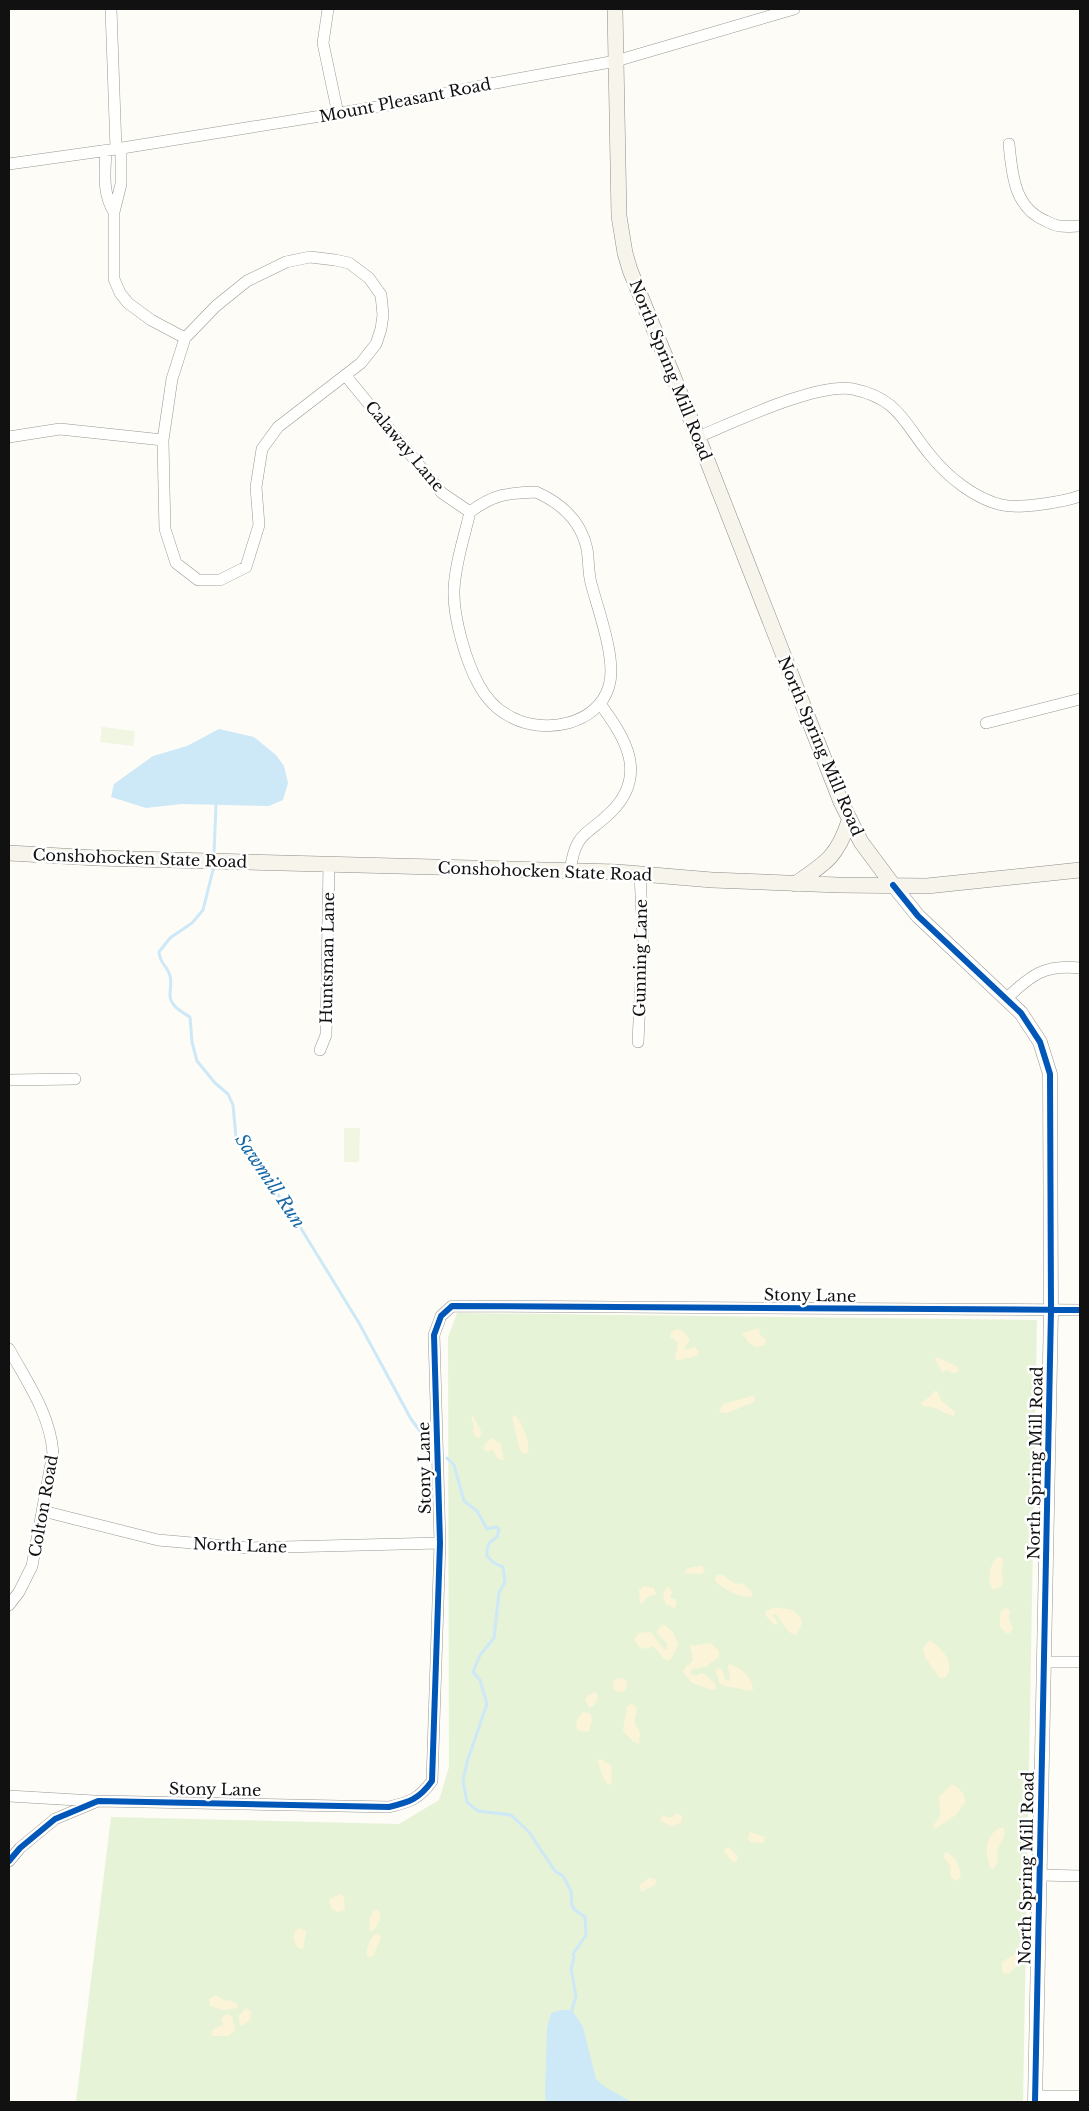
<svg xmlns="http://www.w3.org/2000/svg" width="1089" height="2111" font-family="'Libre Baskerville',serif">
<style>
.green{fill:#e7f3d7}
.sand{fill:#fcf4d9}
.pitch{fill:#f0f6e1}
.water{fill:#cde8f7}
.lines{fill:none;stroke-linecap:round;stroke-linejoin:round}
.stream{stroke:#cde8f7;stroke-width:3}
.minor-casing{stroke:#979795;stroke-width:12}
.tertiary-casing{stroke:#979795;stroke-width:15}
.secondary-casing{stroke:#8e8d8b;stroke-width:16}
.minor{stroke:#fffffe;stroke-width:11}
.tertiary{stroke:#fffffe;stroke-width:14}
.secondary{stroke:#f6f4eb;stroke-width:15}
.cycleway-casing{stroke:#fff;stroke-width:9}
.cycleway{stroke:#0057b8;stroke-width:6}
.labels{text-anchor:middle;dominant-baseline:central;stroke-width:5;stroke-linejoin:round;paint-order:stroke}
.street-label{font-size:16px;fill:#111;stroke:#fff}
.water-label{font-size:18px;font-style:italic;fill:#1768a6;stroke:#fff}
</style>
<rect width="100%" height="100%" fill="#fdfcf7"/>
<path class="green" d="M457,1313L1037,1320L1023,2102H76L111,1817L399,1824L439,1800L449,1767L448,1337Z"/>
<path class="sand" d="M759,1328L760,1335L766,1339L765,1345L756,1347L749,1343L742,1333Z
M677,1329L683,1331L690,1340L683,1350L695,1347L699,1352L697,1356L679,1360L675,1359L678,1342L670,1337L671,1332Z
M937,1357L958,1367V1372L953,1373L947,1370L942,1372L935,1359Z
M934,1391H937L941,1400L955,1412L954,1416C947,1415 942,1410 935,1408C929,1406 926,1409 921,1403L931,1396Z
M752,1396L755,1397L754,1402L727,1413L719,1412L723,1404Z
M515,1415C522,1422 532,1446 527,1454L522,1453L520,1450L512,1417Z
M473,1416L482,1433L479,1438L475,1436L473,1432L474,1427L471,1417Z
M491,1438L501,1444L504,1460L498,1459L492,1449L488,1452L484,1450L485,1444Z
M997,1557L1002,1558L1003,1561L1001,1572L1003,1583L1000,1587L993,1590C986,1581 990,1564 997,1557Z
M700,1566H702L705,1570L702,1574L684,1573L688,1568Z
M717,1575H722L735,1584L742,1583L752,1592V1596C741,1599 724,1589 716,1582L715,1579Z
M644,1586L654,1588L656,1594L647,1597L642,1604L640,1603L639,1590Z
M669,1587L672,1592L670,1597L676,1600V1606L674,1608L666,1604L663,1597L666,1588Z
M776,1607C790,1611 790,1605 801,1619L802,1623L796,1635L789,1632L776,1614L773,1615L778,1624L775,1625L765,1615L766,1611Z
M1005,1608L1010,1610L1009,1619L1013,1629L1010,1633H1006L1000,1627V1613Z
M662,1625H665L673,1632L678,1645L672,1657L668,1661C661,1658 659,1650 652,1646L645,1649L639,1647L634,1639L639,1633L651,1632L663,1649H667V1643L657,1634V1631Z
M930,1640C942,1648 957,1665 945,1678L939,1677L925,1657L923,1648Z
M711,1643L719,1651V1657L705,1667L692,1669L690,1673L696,1676L701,1673L705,1674L716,1685V1689L713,1690L692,1683L683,1672L686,1666L693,1661L690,1646Z
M728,1664C739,1667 753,1676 753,1690L749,1691C739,1687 728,1689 719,1683L718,1676L715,1671L717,1668L722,1669L725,1679L730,1681Z
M613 1685a7 7 0 1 1 14 0a7 7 0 1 1-14 0Z
M596,1692L598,1697L594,1705L589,1708L585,1700L588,1695Z
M632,1703L637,1709L634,1721L640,1733L639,1744L634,1742L623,1731L627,1707Z
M583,1712L591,1714L592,1721L588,1732L578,1730L576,1726L578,1718Z
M601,1759L612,1766L611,1783L608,1785C603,1779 599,1768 598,1760Z
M951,1785C959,1786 965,1794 965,1802L956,1815L935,1829L933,1825C946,1812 938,1811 939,1797Z
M676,1814L681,1815L682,1818L681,1822L672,1827L660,1820L663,1815L670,1818Z
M999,1828H1004C1006,1837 1001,1841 998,1849C996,1857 1000,1862 993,1869L990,1867C985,1852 984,1838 999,1828Z
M750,1832L765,1837L764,1843L750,1842L748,1839Z
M729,1847L738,1857L736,1862L732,1861L724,1852V1849Z
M945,1852C956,1855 960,1867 961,1877L957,1881L951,1878L950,1866L944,1857Z
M650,1877L656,1880V1884L641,1892L640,1885Z
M341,1894L344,1898L345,1910L338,1912L332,1909L329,1901L331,1898Z
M378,1910C383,1917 379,1924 374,1930L370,1931L369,1929L370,1917L374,1911Z
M299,1928L306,1931L303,1949L298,1948C293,1940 291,1933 299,1928Z
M378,1933L381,1937L373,1956L367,1957C367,1947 368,1938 378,1933Z
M1018,1952L1021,1958L1019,1964L1009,1973L1004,1974L1002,1970V1962Z
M216,1995L225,2001L231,2000L238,2005V2008L223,2010L210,2006L209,1999Z
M246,2008L251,2012C252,2021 247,2023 240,2026L239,2016Z
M226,2014L232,2016L235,2031L228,2036H213L211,2033L215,2028L223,2025L221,2019Z"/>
<path class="pitch" d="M102,727L135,731L133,746L100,742Z
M344,1128H360L359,1162H344Z"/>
<path class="water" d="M219,729L254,737L276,755L284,766L288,783L283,800L269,806L182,804L146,808L111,797L114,784L153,756L187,746Z
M561,2010H572L583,2027L596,2079L605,2087L632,2102H546L545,2095L547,2028L551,2013Z"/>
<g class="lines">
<path class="stream" d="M214,853L216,805
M213,870L203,910L192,923L170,938L159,952C160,965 168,966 170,976C172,983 170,988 170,995C170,1006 182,1012 190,1017L192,1042L197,1061L215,1083L228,1094L233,1105L236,1137L294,1217L359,1323L411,1419L431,1446
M447,1458L454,1465L464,1501L477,1511L487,1529L496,1527L499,1529L497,1537C489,1542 486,1546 487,1556L494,1563L503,1567L505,1582L499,1592L494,1638L480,1655L473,1672L480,1680L487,1704L467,1762L463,1781L467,1802L478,1811L511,1815L529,1832L555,1871L563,1876L571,1891L572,1906L575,1910L585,1917L586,1935L573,1954L574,1958L571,1969L576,1996L571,2013"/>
<defs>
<path id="minor" d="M111,9L116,149
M328,9L323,43L338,114
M1009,144C1012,174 1014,208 1046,221C1050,223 1056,226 1060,226C1067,227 1074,226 1080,226
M121,148V184L114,212V279L120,293L128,303L151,320L185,338
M106,150C105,172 102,193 114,212
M9,164L116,149L389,105L490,84L616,61L794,9
M310,257L335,260L349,263L369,278L381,295L383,315L381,329L376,344L361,363L278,427L262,449L256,487L259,525L246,567L220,580H198L176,563L165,529L164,489L163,440L172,379L185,338L216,306L247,281L286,262Z
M345,375L442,493L470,512
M9,437L60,429L163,440
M698,437C734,422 818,382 853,389C900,399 904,424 931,456C948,477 975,499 1002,505C1020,509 1063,502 1080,496
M536,492C561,503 581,521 587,549C589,560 588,572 591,583C598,610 617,660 609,686C598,725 544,735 511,717C497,710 486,698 479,685C466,662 453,617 454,590C455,564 464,538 470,512C494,494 507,493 536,492Z
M986,723L1080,699
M570,871C576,830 586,837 612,811C648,774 625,738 601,705
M1007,998C1031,975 1045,964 1080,968
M638,1042L643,938L640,873
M320,1050L326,1035L329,864
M9,1080L75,1079
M9,1349C27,1382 50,1414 53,1453L32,1566L19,1592L9,1605
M43,1511L158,1540L249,1548L440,1543
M1044,1662H1080
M9,1796L94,1801
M9,1861L20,1848L55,1819L98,1801L389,1807C410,1802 419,1799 432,1781L440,1543L434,1335L441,1316L452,1306L1080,1310
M1040,1875L1080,1876
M1035,2096H1080"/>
<path id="tertiary" d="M893,885L918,916L1021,1013L1040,1042L1050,1074L1051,1311L1035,2102"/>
<path id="secondary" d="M615,9L619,216L625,253L630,270L698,437L841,802L861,842L893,885
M9,853L97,858L617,872L712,880L838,885L927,886L1080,870
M795,884C826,863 837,857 849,821"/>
</defs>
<use href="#minor" class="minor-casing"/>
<use href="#tertiary" class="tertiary-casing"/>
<use href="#secondary" class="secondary-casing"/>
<use href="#minor" class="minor"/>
<use href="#tertiary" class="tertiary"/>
<use href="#secondary" class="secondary"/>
<defs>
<path id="cycleway" d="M893,885L918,916L1021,1013L1040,1042L1050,1074L1051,1311L1035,2102
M9,1861L20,1848L55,1819L98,1801L389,1807C410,1802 419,1799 432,1781L440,1543L434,1335L441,1316L452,1306L1080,1310"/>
</defs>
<use href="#cycleway" class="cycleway-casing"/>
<use href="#cycleway" class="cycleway"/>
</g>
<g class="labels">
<g class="street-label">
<text transform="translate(405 100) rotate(-11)">Mount Pleasant Road</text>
<text transform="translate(671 370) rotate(68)">North Spring Mill Road</text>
<text transform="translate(405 446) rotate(50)">Calaway Lane</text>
<text transform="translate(821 746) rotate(67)">North Spring Mill Road</text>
<text transform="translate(140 858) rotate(2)">Conshohocken State Road</text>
<text transform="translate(545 871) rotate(2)">Conshohocken State Road</text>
<text transform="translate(327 958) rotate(-89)">Huntsman Lane</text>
<text transform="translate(640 958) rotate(-89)">Gunning Lane</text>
<text transform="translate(810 1295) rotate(1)">Stony Lane</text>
<text transform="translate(1035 1463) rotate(-89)">North Spring Mill Road</text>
<text transform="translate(424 1468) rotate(-91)">Stony Lane</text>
<text transform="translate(43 1506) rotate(-80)">Colton Road</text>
<text transform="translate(240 1545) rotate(2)">North Lane</text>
<text transform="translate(215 1789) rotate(1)">Stony Lane</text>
<text transform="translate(1026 1868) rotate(-89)">North Spring Mill Road</text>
</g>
<g class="water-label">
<text transform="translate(270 1181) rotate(56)">Sawmill Run</text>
</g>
</g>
<rect width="1089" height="2111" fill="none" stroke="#111111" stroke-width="20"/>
</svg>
